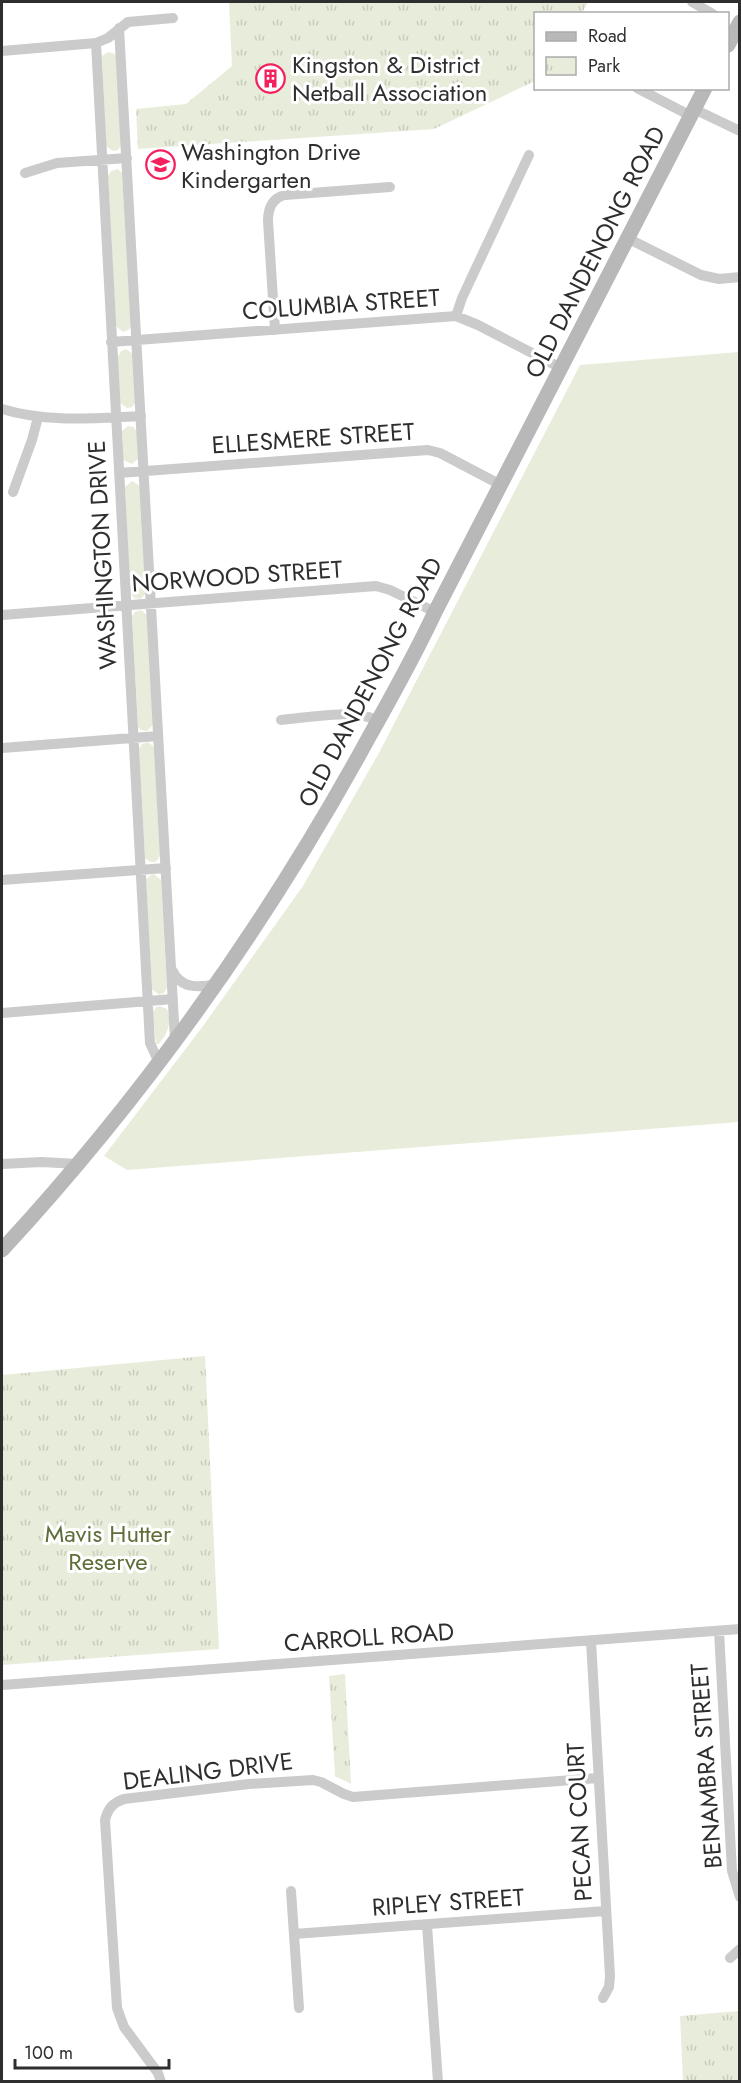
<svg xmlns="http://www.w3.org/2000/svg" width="741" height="2083" font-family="Jost,sans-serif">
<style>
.grass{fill:#e8eddb}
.park{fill:url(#park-tufts)}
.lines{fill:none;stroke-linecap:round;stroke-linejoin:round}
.street{stroke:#cbcbcb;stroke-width:10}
.secondary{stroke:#b8b8b8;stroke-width:15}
.labels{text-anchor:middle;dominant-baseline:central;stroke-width:6;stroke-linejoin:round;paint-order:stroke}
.poi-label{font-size:24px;fill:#2e2e2e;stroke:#fff;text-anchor:start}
.street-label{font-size:24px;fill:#2e2e2e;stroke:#fff}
.park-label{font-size:24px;fill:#5d6e38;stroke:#fff}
</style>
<defs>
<pattern id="park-tufts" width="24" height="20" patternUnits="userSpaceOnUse" patternTransform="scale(1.5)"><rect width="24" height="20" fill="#e8eddb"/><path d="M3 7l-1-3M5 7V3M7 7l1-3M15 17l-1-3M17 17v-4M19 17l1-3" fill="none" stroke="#c7ccbc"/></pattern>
</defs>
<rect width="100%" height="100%" fill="#fff"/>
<path class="grass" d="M108,52L115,54L117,58L121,145L118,150L113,151L106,146L102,56Z
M118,169L122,173L131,327L128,330L123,332L116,326L108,176L111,171Z
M126,349L133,354L135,403L132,407L127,408L120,403L117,359L121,351Z
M739,352V1122L127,1170L104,1156L203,1026L303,886L380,751L580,365Z
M128,426L133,427L137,431L138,459L132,464L123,460L122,431Z
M132,481L140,486L146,594L140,599L134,598L130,592L125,487Z
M141,610L147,615L153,725L147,731L141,730L138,727L132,616L135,612Z
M148,742L154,747L160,855C157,864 151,864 145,858L139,748L142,744Z
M154,874L161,880L167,988L164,993L159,995L152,989L146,879L151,875Z
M160,1006L167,1009C172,1023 168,1033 159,1044H156L153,1013L156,1007Z"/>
<path class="park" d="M229,2H588L582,13L536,14L535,81L434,129L138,149L136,109L186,104L232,66Z
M205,1356L219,1649L2,1665V1375Z
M345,1674L351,1784L335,1776L329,1676Z
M739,2011V2080L683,2081L680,2016Z"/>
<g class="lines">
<path class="street" d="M692,2L713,14
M119,28L175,1040
M96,43L150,1043L159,1063
M2,51L96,43L108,38L128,22L173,18
M637,88L691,116
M694,109L740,131
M25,173L57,163L127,158
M627,238L701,275L719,279L740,277
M456,316L462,298L529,155
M275,330L268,221C268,209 272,198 285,195L390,187
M111,342L456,316L478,325L561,368
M2,409C48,423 94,418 141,416
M119,473L428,450L440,453L501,485
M13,492L32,440L38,417
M2,615L376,586L390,590L435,612
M281,720C313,717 348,709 378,720
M2,748L158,736
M2,880L166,868
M172,970C181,989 198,988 217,984
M2,1013L173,999
M2,1164L41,1162L79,1164
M719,1631L732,1871L740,1897
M591,1641L610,1976L609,1987L603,1998
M2,1685L740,1629
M291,1891L299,2008
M427,1925L438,2082
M294,1934L605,1911
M730,1958L740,1949
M161,2082L158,2073L124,2027L117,2008L105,1820C108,1808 113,1803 124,1799L249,1784L313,1780L321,1782L344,1794L353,1797L598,1778"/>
<path class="secondary" d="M728,45L740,22
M2,1250C145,1095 268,922 369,737C392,696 415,655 435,612L705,88"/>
</g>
<defs>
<symbol id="building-ring" viewBox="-11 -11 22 22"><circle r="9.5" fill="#fff" stroke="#f4215f" stroke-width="1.5"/><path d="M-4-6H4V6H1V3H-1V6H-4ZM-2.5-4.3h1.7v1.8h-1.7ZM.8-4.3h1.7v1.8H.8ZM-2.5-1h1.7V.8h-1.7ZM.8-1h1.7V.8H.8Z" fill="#f4215f"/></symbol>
<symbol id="school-ring" viewBox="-11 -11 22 22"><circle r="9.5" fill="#fff" stroke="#f4215f" stroke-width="1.5"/><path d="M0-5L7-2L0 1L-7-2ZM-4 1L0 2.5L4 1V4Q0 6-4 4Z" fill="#f4215f"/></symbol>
</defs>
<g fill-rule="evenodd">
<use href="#building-ring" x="254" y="62" width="33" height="33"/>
<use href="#school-ring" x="144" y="148" width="33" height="33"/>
</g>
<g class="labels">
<g class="poi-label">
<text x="292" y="64">Kingston &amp; District<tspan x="292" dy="28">Netball Association</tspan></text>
<text x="181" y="151">Washington Drive<tspan x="181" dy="28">Kindergarten</tspan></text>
</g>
<g class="street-label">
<text transform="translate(595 252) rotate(-63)">OLD DANDENONG ROAD</text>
<text transform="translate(341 304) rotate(-4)">COLUMBIA STREET</text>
<text transform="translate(313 438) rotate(-4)">ELLESMERE STREET</text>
<text transform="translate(102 555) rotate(-93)">WASHINGTON DRIVE</text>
<text transform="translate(237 576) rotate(-4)">NORWOOD STREET</text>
<text transform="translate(370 682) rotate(-62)">OLD DANDENONG ROAD</text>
<text transform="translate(369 1637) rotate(-4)">CARROLL ROAD</text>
<text transform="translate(706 1766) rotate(-94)">BENAMBRA STREET</text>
<text transform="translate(208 1771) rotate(-7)">DEALING DRIVE</text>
<text transform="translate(579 1822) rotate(-93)">PECAN COURT</text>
<text transform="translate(448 1902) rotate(-4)">RIPLEY STREET</text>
</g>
<g class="park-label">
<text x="108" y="1533">Mavis Hutter<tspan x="108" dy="28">Reserve</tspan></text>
</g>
</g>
<rect width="741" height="2083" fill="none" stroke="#2e2e2e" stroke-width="6"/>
<rect x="534" y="12" width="195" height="78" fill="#ffffff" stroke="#ababab" stroke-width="1.5"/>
<rect x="546" y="32" width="30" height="9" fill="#b8b8b8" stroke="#ababab" stroke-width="1.5"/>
<text x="588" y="42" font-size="18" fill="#2e2e2e">Road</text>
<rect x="546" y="57" width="30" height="18" fill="url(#park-tufts)" stroke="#ababab" stroke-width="1.5"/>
<text x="588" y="72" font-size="18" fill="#2e2e2e">Park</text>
<path d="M15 2059v9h154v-9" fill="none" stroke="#2e2e2e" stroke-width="3"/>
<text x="24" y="2059" font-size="18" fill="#2e2e2e" stroke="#ffffff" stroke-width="4.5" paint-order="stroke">100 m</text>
</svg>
